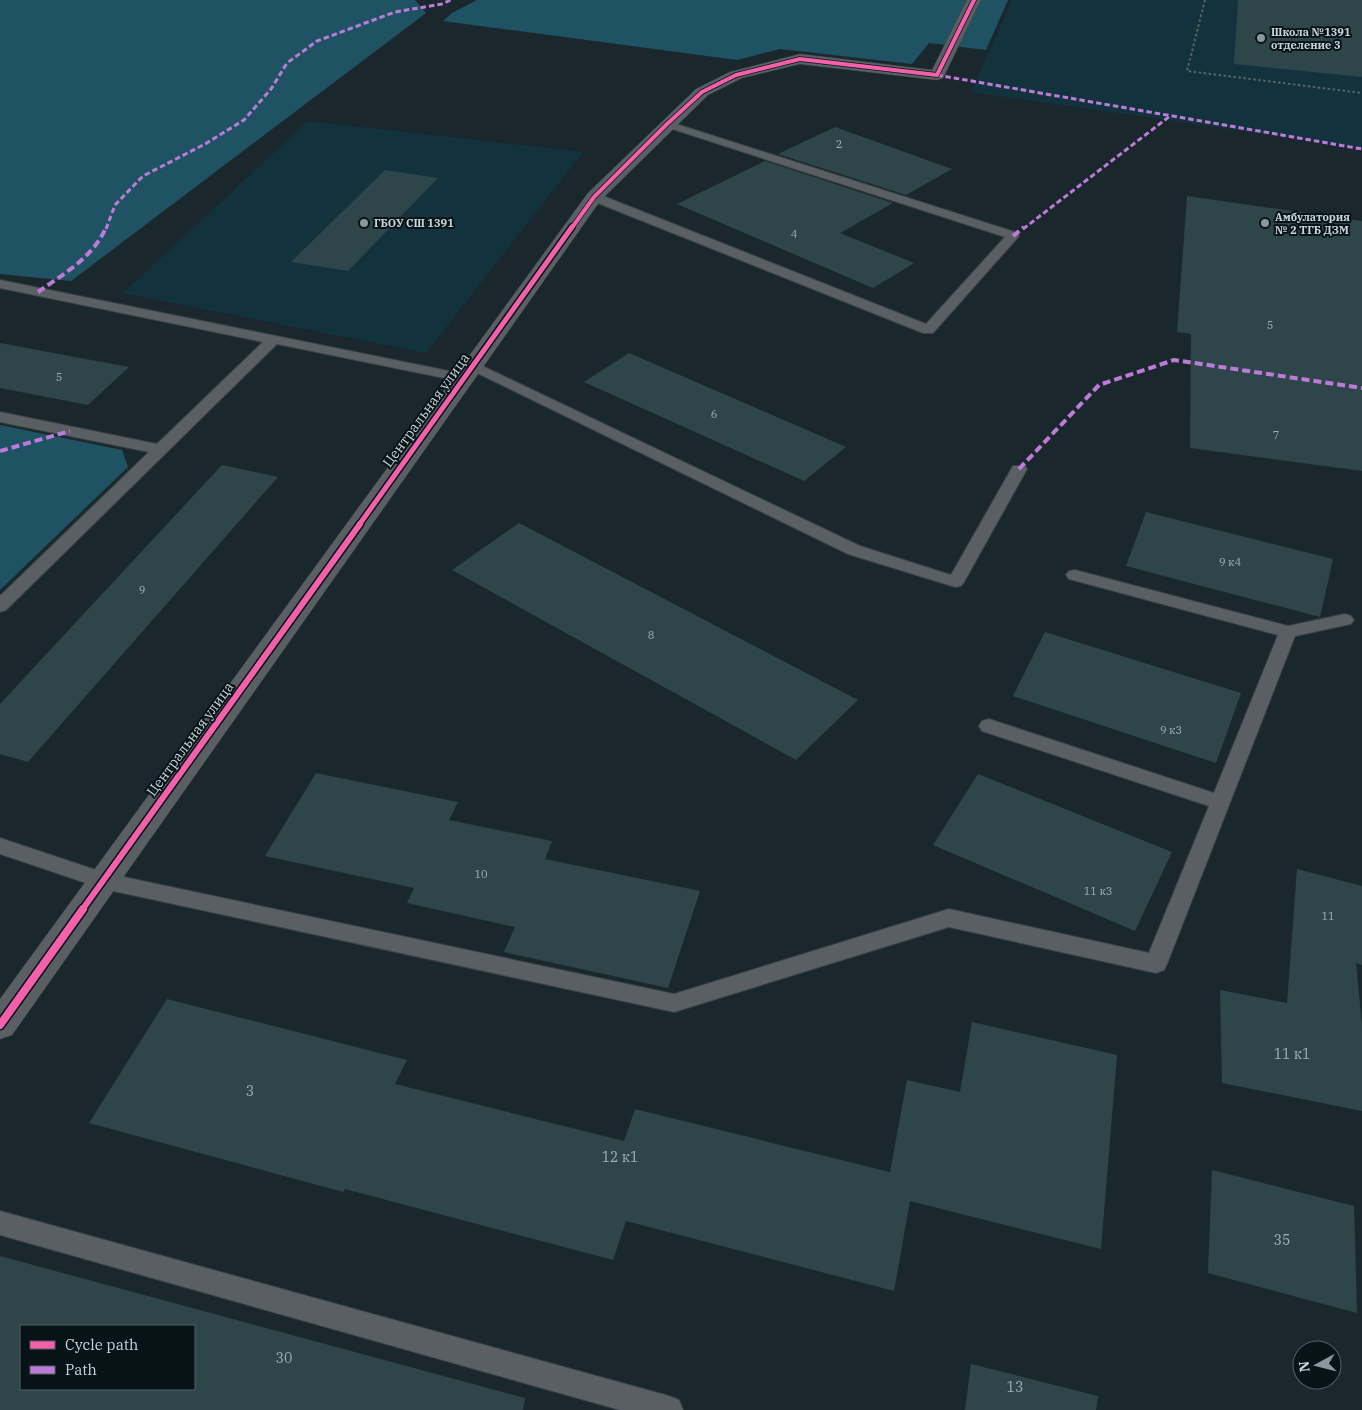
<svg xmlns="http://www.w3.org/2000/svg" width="1362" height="1410" viewBox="0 0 1362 1410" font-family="'IBM Plex Serif',serif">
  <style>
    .built { fill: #12333d }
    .green { fill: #1f5363 }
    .building { fill: #2e4649; fill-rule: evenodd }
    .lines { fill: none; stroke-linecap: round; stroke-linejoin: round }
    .lane-casing { stroke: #374347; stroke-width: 2 }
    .street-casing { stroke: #374347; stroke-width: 1 }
    .path { stroke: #5c6365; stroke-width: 2; stroke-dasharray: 2.5 2.5; stroke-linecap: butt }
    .lane { fill: #595f62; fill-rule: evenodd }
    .street { fill: #595f62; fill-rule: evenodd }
    .quiet-far1 { stroke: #bd7bd9; stroke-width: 3; stroke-dasharray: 5.5 3; stroke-linecap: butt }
    .quiet { stroke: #bd7bd9; stroke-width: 4; stroke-dasharray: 8 4; stroke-linecap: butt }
    .cycleway-far3-casing { stroke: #081317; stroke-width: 5.5 }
    .cycleway-far2-casing { stroke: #081317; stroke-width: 8 }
    .cycleway-far1-casing { stroke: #081317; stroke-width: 9 }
    .cycleway-casing { stroke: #081317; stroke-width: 11 }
    .cycleway-far3 { stroke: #f560ab; stroke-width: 4 }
    .cycleway-far2 { stroke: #f560ab; stroke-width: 5 }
    .cycleway-far1 { stroke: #f560ab; stroke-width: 6 }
    .cycleway { stroke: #f560ab; stroke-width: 8 }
    .poi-dot { fill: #8a989d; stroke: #081317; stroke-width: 2 }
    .labels { text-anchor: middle; stroke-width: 4; stroke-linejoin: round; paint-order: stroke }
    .far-poi-label { font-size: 11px; font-weight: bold; fill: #c6d5da; stroke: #081317; text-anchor: start }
    .number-label { font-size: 11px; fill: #a0b1b6 }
    .street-label { font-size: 14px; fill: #c6d5da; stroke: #081317 }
    .near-number-label { font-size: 14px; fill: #a0b1b6 }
  </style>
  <rect width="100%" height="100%" fill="#1a282d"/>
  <g class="built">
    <polygon points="1012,0 1362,0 1362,148 971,92"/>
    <polygon points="308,121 583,152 426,353 123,293"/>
  </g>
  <g class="green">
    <polygon points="0,0 415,0 426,13 71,281 0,274"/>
    <polygon points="477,0 1008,0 986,50 929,43 912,64 780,49 737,60 443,21 452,13"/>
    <polygon points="0,425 122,450 128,467 0,590"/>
  </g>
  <g class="building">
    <polygon points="1238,0 1362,0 1362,77 1234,64"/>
    <polygon points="835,127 952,169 906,195 778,154"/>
    <polygon points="765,161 893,203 840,233 914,263 873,288 677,204"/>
    <polygon points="385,170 438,178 348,271 291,262"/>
    <polygon points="1187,196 1362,221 1362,471 1190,448 1191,334 1177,332"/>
    <polygon points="0,343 129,367 88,405 0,388"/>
    <polygon points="629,353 846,447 804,481 584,382"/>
    <polygon points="222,465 278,477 28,762 0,754 0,704"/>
    <polygon points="1146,512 1333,559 1320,617 1126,566"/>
    <polygon points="519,523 858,700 796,760 452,570"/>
    <polygon points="1045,632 1241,693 1216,763 1013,696"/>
    <polygon points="316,773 458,802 449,820 552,841 545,859 700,891 668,988 504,952 515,927 407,903 414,888 265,856"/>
    <polygon points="978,774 1172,852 1135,931 933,845"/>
    <polygon points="1297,869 1362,886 1362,965 1356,963 1362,1025 1362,1111 1222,1083 1220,990 1287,1003"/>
    <polygon points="167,999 407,1060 395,1084 624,1141 635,1109 890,1172 907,1080 960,1092 972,1022 1117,1055 1101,1249 910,1201 894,1291 626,1221 613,1260 345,1189 343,1192 89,1123"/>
    <polygon points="1212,1170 1354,1206 1357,1313 1208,1273"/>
    <path d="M0,1256L525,1398L523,1410H0ZM21,1326H194V1389H21Z"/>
    <polygon points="971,1364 1098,1396 1096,1410 965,1410"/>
  </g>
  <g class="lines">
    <g class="lane-casing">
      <g id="lane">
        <polygon points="667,121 1018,233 1019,236 933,333 923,333 590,200 588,197 594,193 598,194 926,324 1005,237 663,126 661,124 663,122"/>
        <polygon points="0,280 444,370 449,371 451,374 449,377 444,378 277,344 6,610 0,612 0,596 149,452 0,422 0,412 157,444 263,342 0,288"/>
        <polygon points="474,362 860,546 951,575 1013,466 1025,466 1027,469 964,582 961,586 955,587 848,554 469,369 467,366 469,363"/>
        <polygon points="1075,570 1288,626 1345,614 1351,616 1354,620 1351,624 1295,636 1167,964 1164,970 1156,973 949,927 674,1012 104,889 0,854 0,838 105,873 674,994 949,909 1149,953 1209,806 982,731 979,726 982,721 989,719 1214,793 1278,635 1069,579 1066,575 1069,571"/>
        <polygon points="0,1211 669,1396 679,1400 683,1410 620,1410 0,1235"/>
      </g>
    </g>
    <g class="street-casing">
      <polygon id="street" points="967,0 981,0 943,78 937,80 800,64 742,78 708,95 600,201 12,1035 0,1039 0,999 588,193 696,89 730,72 800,54 932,70"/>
    </g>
    <polyline class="path" points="1205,0 1187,71 1362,93"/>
    <use href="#lane" class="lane"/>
    <use href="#street" class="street"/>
    <g class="quiet-far1">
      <polyline points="937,75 1362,149"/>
      <polyline points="106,229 115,205 143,176 205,144 244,120 271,89 287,63 317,41 395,12 442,4 451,0"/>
      <polyline points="1023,229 1170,116"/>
    </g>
    <g class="quiet">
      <polyline points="1013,236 1024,227"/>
      <path d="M38,292C62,275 95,256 106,227"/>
      <polyline points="0,451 70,431"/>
      <polyline points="1019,469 1099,385 1174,360 1362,388"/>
    </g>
    <g class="cycleway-far3-casing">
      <polyline id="cycleway-far3" points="571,229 594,197 667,124 702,92 736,75 800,59 937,75 974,0"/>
    </g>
    <g class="cycleway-far2-casing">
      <polyline id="cycleway-far2" points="359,525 572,227"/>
    </g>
    <g class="cycleway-far1-casing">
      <polyline id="cycleway-far1" points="82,910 360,524"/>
    </g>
    <g class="cycleway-casing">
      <polyline id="cycleway" points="0,1025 83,909"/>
    </g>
    <use href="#cycleway-far3" class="cycleway-far3"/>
    <use href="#cycleway-far2" class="cycleway-far2"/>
    <use href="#cycleway-far1" class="cycleway-far1"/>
    <use href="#cycleway" class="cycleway"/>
  </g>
  <g class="poi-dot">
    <circle cx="1261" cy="38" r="5"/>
    <circle cx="364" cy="223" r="5"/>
    <circle cx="1265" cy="223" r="5"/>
  </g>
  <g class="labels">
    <g class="far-poi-label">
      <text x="1271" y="36">Школа №1391<tspan x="1271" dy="13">отделение 3</tspan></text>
      <text x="1275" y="221">Амбулатория<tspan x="1275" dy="13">№ 2 ТГБ ДЗМ</tspan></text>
      <text x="374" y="227">ГБОУ СШ 1391</text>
    </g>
    <g class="number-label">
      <text x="839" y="148">2</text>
      <text x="794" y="238">4</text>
      <text x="1270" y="329">5</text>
      <text x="59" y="381">5</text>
      <text x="714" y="418">6</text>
      <text x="1276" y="439">7</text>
      <text x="1230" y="566">9 к4</text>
      <text x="142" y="594">9</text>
      <text x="651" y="639">8</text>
      <text x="1171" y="734">9 к3</text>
      <text x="481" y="878">10</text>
      <text x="1098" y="895">11 к3</text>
      <text x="1328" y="920">11</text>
    </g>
    <g class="street-label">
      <text transform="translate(426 410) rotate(-54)" y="5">Центральная улица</text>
      <text transform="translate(190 739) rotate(-54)" y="5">Центральная улица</text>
    </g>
    <g class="near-number-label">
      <text x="1292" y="1059">11 к1</text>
      <text x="250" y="1096">3</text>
      <text x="620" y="1162">12 к1</text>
      <text x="1282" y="1245">35</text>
      <text x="284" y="1363">30</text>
      <text x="1015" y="1392">13</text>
    </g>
  </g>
  <rect x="20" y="1325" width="175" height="65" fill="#081317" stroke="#546165"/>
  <rect x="30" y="1341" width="25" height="8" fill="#f560ab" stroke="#546165"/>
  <text x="65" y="1350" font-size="15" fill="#c6d5da">Cycle path</text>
  <rect x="30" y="1366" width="25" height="8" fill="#bd7bd9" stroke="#546165"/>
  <text x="65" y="1375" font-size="15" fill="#c6d5da">Path</text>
  <g transform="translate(1317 1365) rotate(263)"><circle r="24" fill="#081317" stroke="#546165"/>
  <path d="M0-4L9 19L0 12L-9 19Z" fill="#8a989d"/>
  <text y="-8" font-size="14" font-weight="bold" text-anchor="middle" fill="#c6d5da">N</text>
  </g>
</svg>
